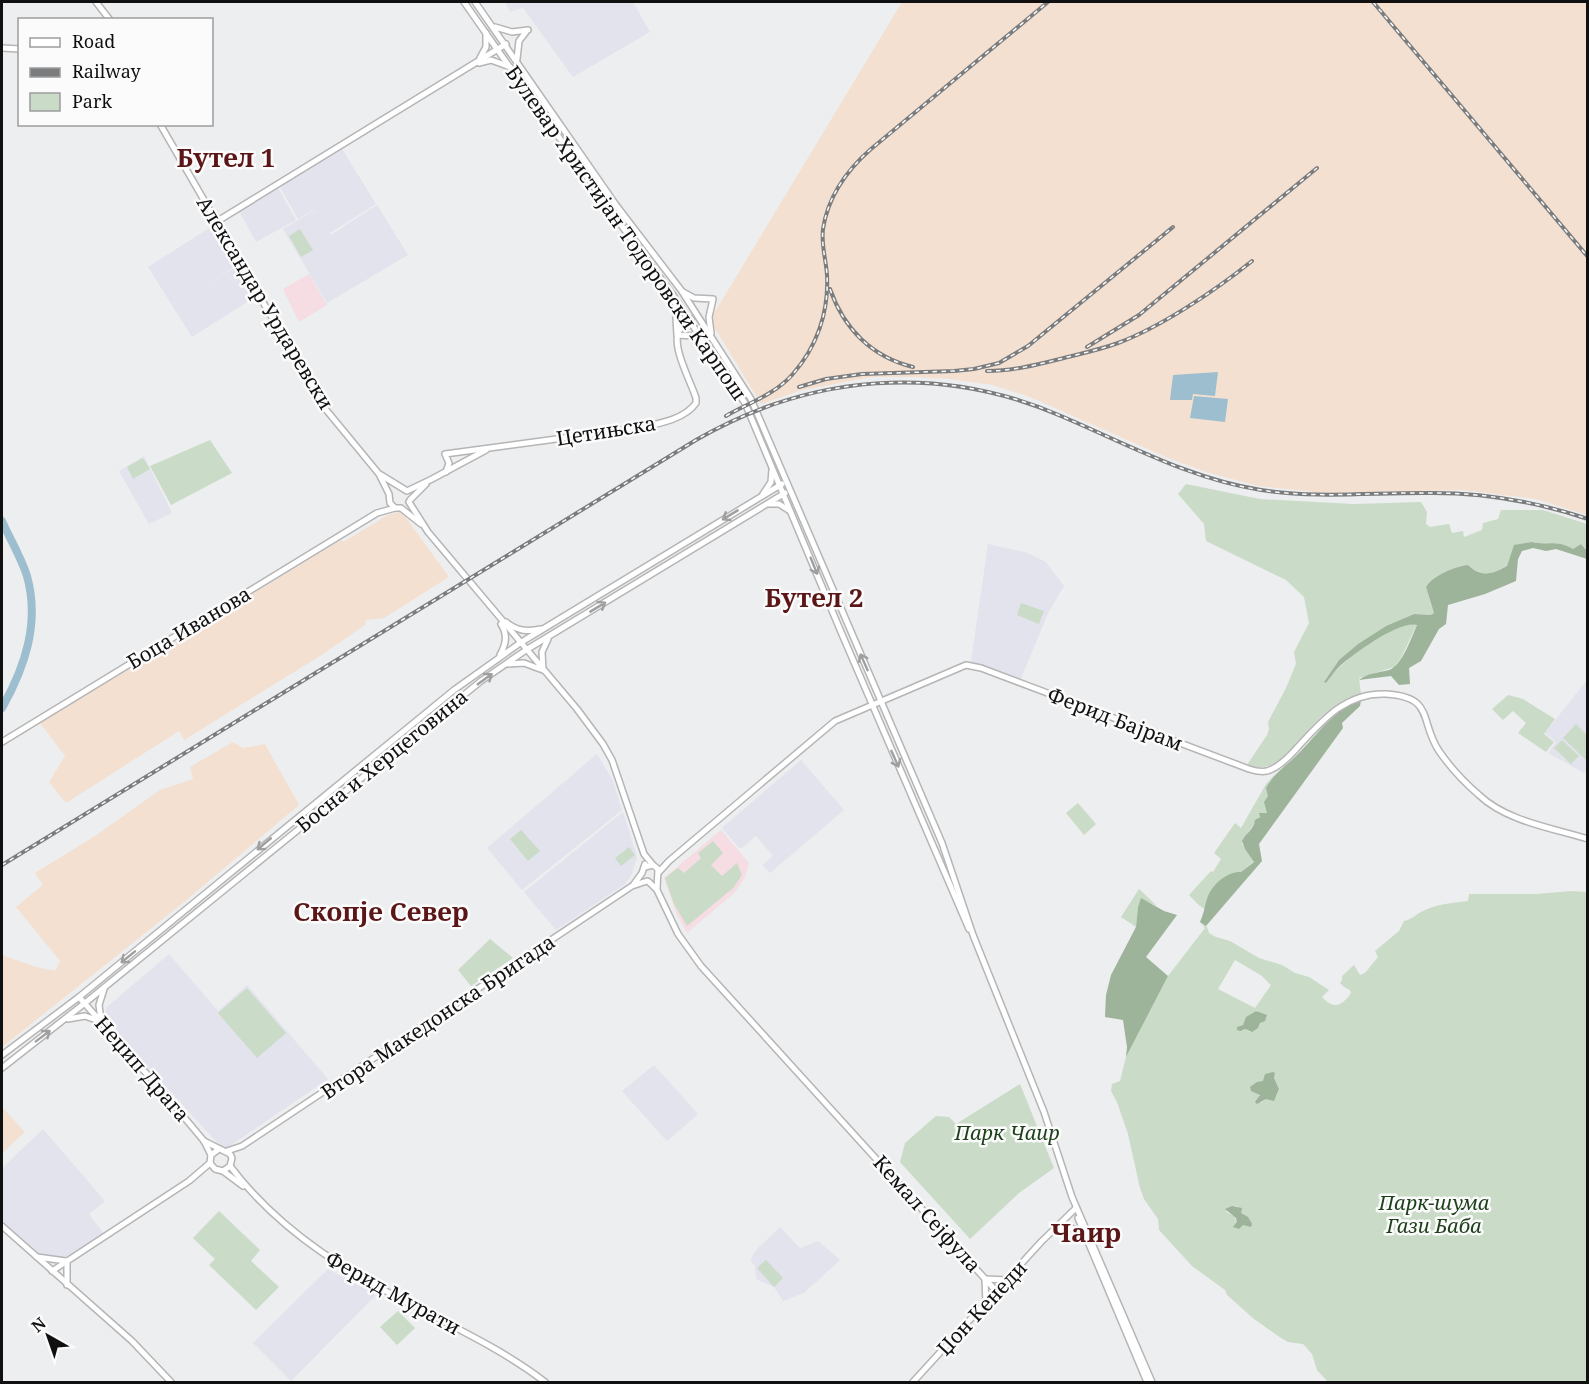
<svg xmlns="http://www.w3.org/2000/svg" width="1589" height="1384" viewBox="0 0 1589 1384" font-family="'Noto Serif',serif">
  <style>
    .built { fill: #e2e3ec }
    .industrial { fill: #f4e0d1 }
    .medical { fill: #f6dce3 }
    .green { fill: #cadbc8; fill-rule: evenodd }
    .forest { fill: #9db39a }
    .water { fill: #9cbece }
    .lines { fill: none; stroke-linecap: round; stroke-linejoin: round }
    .river { stroke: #9cbece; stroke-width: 8 }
    .minor-casing { stroke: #b5b5b6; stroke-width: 8 }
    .minor { stroke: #fff; stroke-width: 5 }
    .rail-casing { stroke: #7b7c7d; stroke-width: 4 }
    .rail { stroke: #fbfbfc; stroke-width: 1.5; stroke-dasharray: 4.5; stroke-linecap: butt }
    .oneway { stroke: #9f9fa0 }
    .labels { text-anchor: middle; stroke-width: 5; stroke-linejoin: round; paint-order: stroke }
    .street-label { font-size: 20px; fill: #101011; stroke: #fbfbfc }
    .park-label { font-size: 20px; font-style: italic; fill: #1d3f1a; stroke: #fbfbfc }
    .district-label { font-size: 26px; font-weight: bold; fill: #5b1717; stroke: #fbfbfc }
  </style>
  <rect width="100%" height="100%" fill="#edeeef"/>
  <g class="built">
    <polygon points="505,2 633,2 650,32 573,77 523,8 510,12"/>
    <polygon points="342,149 376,204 330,233 331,235 377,205 408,255 327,303 283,229 313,211 317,214 313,210 298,219 280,187"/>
    <polygon points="277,186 296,220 256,242 239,211"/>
    <polygon points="211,227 236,266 203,287 236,267 255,297 192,337 148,267"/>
    <polygon points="144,456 172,513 149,524 119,471"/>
    <polygon points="988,544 1028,553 1046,562 1064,586 1048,613 1020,681 971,662"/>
    <polygon points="1587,680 1588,769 1584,773 1548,753 1556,742 1545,733"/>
    <polygon points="597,754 613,781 622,810 522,890 487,848"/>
    <polygon points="801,760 844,810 770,873 762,865 773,856 756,836 742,848 739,848 722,828"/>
    <polygon points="623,812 637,857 632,874 625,884 556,930 524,892"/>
    <polygon points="169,954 218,1011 247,985 328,1079 227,1148 221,1147 108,1023 105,1017 107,1007"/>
    <polygon points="654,1065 698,1114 667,1141 622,1091"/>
    <polygon points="43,1129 105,1201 89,1214 104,1234 62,1259 44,1257 2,1220 2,1168"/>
    <polygon points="780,1227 800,1248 818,1241 840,1260 804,1293 783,1301 774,1287 756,1279 755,1266 751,1261 753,1254 759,1247"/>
    <polygon points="328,1269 376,1295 291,1381 253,1343"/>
  </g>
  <g class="industrial">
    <polygon points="902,2 1587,2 1587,515 1536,499 1462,490 1325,493 1258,486 1206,472 1168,458 1030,397 992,385 949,379 911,377 871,377 799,391 761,404 710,320"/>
    <polygon points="401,511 449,577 384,618 366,620 365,625 320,656 184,740 179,731 66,803 49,782 65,756 40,723 341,540 343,542 388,515"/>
    <polygon points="233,742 243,748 265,744 299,805 183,903 2,1047 2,955 36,967 55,971 60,961 16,907 43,885 35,873 95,836 160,790 193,779 190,767"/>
    <polygon points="2,1107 25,1132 2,1153"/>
  </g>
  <g class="medical">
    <polygon points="309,274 327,305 299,322 283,289"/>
    <polygon points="721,830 749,863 745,878 734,893 687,933 677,915 664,878"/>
  </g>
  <g class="green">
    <polygon points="300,229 313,250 301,257 289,236"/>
    <polygon points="210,440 232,473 171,505 150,466"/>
    <polygon points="143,458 150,469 133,479 127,467"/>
    <path d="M1186,484L1260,499L1354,504L1421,502L1427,512L1426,524L1430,527L1449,524L1452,533L1463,531L1464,537L1482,530L1483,523L1498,519L1501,510H1543L1587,524V551L1581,544L1573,549C1556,539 1548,546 1532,542L1510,557L1507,566C1492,574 1482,578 1468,565C1456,566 1432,576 1426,587L1434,613L1432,615L1414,614L1386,626L1358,644L1339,660L1324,682L1326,683C1331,677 1335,670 1342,665C1356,652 1399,621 1417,624L1401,658L1394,667L1359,678L1361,694C1324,702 1304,740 1277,762C1267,768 1258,769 1247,765L1267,735L1269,729L1268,722L1286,688L1296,664L1294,652L1309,623L1304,597L1286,580L1206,541L1204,524L1178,494Z"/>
    <polygon points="1021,603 1044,611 1039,624 1017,615"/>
    <polygon points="1508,695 1523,699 1555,719 1544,734 1554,742 1546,752 1518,733 1526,723 1513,711 1503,720 1492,709"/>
    <polygon points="1576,724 1587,735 1587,761 1563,738"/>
    <polygon points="1562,740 1579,756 1571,764 1554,748"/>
    <path d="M1277,772L1269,783L1267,813H1262C1255,823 1246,833 1242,844L1254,861L1241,872C1222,871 1207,893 1206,910L1200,906L1189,895L1211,871L1213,872L1221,859L1214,853L1235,823L1241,828L1266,784Z"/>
    <polygon points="1078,803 1096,824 1084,835 1066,813"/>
    <polygon points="521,830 540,851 528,861 510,839"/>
    <polygon points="713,841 723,853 711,865 722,876 737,863 742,875 733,888 687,926 674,904 665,878 678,868 684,873 701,858 698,853"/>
    <polygon points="629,847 635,855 621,866 615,858"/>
    <polygon points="1139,889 1157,906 1141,899 1138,907 1136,927 1121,917"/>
    <path d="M1571,891L1587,892V1382H1328L1317,1370L1312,1354L1303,1344L1288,1342L1281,1338L1254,1319L1227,1295L1225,1290L1192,1266L1159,1230L1158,1219L1144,1199L1140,1188L1128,1134L1117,1102L1111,1091L1112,1084L1120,1081L1126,1057L1168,976L1205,928L1200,922L1207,927L1209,933L1216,937L1230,941L1259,958L1282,965L1295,973L1309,977L1329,990L1322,997C1334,1010 1342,1006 1351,993L1350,990L1344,987L1340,983L1342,980V976L1354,965L1360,975L1365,973L1378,957L1375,951L1399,931L1404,921C1411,920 1415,915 1421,912C1436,904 1452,903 1468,901L1469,894H1536ZM1235,960L1262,976L1271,985L1255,1008L1218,989ZM1257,1010L1260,1023L1258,1028L1250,1032L1245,1029L1242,1031L1237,1027L1243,1025L1251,1014ZM1275,1073L1274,1078L1279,1089L1276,1097L1266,1099L1261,1103C1256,1089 1261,1080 1275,1073ZM1236,1206L1240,1208L1241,1213L1250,1222L1243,1225L1237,1222L1234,1216L1226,1212Z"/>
    <polygon points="490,939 513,958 471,986 458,970"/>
    <polygon points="247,988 286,1033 257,1058 218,1013"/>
    <polygon points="1020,1084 1054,1168 1019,1193 970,1239 900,1162 905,1143 936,1116 949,1117 956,1124"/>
    <polygon points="219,1211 260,1250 251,1261 279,1287 256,1310 209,1265 215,1259 193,1238"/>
    <polygon points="766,1260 783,1278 774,1287 757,1268"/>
    <polygon points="398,1311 415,1328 397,1345 380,1327"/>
  </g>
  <g class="forest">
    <path d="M1532,542C1548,546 1556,539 1573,549L1581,544L1587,551V559L1556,549L1546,551L1533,548L1522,551L1518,559L1516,581L1485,594L1448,605L1446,624L1439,629L1421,661L1409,668L1410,684L1399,685L1391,676L1359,680C1367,673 1378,673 1389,670C1402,666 1412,636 1417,625C1400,620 1355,653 1341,665C1335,670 1331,677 1326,683L1324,682L1339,660L1358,644L1386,626L1414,614L1431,615L1434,613L1426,587C1432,576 1456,566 1468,565C1481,578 1493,574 1507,566L1514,545Z"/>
    <path d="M1361,700L1360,706L1342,723L1343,728L1259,844L1262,861L1206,926L1200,922C1205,911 1205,902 1209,894C1215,882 1229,871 1241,872L1254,862L1245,849L1242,841C1246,833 1254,829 1255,820L1260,817L1259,813H1267L1264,802L1268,796L1266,788C1274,773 1286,766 1298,754C1318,734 1333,710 1361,700Z"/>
    <polygon points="1141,898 1164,911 1177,915 1146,957 1168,976 1126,1057 1127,1047 1123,1020 1105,1017 1106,995 1111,975 1136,927 1138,907"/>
    <polygon points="1256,1011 1267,1015 1265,1021 1260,1023 1258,1028 1252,1032 1245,1029 1241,1031 1237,1030 1237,1027 1243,1025 1246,1017"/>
    <polygon points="1273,1072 1275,1073 1274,1078 1279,1089 1274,1101 1266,1099 1257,1104 1255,1102 1260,1095 1251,1091 1250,1087 1257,1082 1263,1081 1265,1074"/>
    <polygon points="1232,1206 1242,1208 1241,1213 1248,1217 1252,1224 1251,1227 1243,1225 1239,1229 1233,1227 1237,1222 1236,1218 1225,1209"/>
  </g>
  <g class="water">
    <polygon points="1218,372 1215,396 1193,394 1192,400 1170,400 1173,375"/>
    <polygon points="1194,396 1228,399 1225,422 1190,418"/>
  </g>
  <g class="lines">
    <path class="river" d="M2,521C10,539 21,557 27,576C40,623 25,667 2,708"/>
    <g class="minor-casing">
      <g id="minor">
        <polyline points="96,2 110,20"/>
        <polyline points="464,2 610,210 673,295 717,363 745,403 841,632 969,929"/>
        <polyline points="475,2 616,205 681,290 751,399 942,843 973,935 1044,1112 1072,1197 1152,1382"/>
        <polyline points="495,27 512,32 528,30"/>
        <polyline points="2,48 20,49"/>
        <polyline points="480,58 486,47 486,33"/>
        <polyline points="517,59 519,41 526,32"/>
        <polyline points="479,63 491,60 510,67"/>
        <polyline points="160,124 323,406 379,474 389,494 390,503 395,508 401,508 421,524"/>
        <polyline points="216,222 506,44"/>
        <polyline points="683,292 694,298 713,299 709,317 711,333"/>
        <polyline points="675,300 677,335 694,336 703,344"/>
        <path d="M446,472L449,463L445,454L638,428C657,424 684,420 696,403V398C691,382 673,350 678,333C680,327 687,322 691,319"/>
        <polyline points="381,475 407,491 432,479 486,450"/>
        <polyline points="763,494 771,482 772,470"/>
        <polyline points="410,500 426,484"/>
        <polyline points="409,502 428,532 577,709 603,744 612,760 644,854 653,865"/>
        <polyline points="769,504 779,504 790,511"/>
        <path d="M506,622C517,631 527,632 541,629"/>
        <path d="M500,655C506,644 508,635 501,624"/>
        <polyline points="508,664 524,663 540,669"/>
        <polyline points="543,670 542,652 548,639"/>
        <polyline points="2,742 377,513 395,508"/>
        <polyline points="645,867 653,865 658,869 657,889"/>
        <path d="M659,872L669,861L835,721L966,665L981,668L1249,769C1255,771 1261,772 1267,771C1278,768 1288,758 1296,749C1321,722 1345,692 1386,694C1435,697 1419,721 1439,751C1450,767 1465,783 1479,795C1506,821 1552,828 1588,839"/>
        <polyline points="649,882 657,890 678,934 701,966 997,1292"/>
        <polyline points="634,884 642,873 645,864"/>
        <polyline points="79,997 168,1098 204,1141 211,1155"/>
        <polyline points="68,1019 85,1016 99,1021"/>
        <polyline points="101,1020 99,1005 104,989"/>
        <polyline points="2,1055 79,997 454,690 520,643 782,484"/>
        <polyline points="2,1068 85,1003 481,681 526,650 785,493"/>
        <polyline points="204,1141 230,1154 232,1158 230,1166 223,1171 215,1169 210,1163 211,1155 219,1149"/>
        <polyline points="227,1151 242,1146 632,886 647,881"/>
        <path d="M230,1166C283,1236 353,1275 431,1315C470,1335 510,1355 545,1382"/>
        <polyline points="223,1171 243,1186"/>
        <polyline points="1078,1218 1147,1382"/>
        <polyline points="2,1226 132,1341 171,1382"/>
        <polyline points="1053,1231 1071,1228 1084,1234"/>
        <polyline points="37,1257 66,1261"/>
        <polyline points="67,1261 67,1285"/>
        <polyline points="52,1271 189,1181 210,1163"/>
        <polyline points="985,1279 986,1304"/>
        <polyline points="985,1279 1008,1280"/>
        <polyline points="913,1382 1041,1242 1076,1208"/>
      </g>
    </g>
    <use href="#minor" class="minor"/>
    <g class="rail-casing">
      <g id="rail">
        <polyline points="1373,2 1588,257"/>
        <path d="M830,289C844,329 872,357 913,367"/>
        <polyline points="1087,347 1139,315 1317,168"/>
        <path d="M987,371C1012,371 1036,365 1060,359C1079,354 1099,350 1118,343C1161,327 1216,290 1252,261"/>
        <polyline points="799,387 826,379 862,374 954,371 974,369 999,363 1028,346 1173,227"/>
        <path d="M726,416C748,403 774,395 792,375C817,347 829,312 827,275C826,260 821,244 823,229C828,196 847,170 871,149L1048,2"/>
        <path d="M2,865L696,440C810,374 940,363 1061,416C1127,444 1190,479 1261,490C1318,499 1376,492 1433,493C1486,493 1537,502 1588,519"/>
      </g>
    </g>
    <use href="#rail" class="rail"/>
  </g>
  <defs><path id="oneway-shaft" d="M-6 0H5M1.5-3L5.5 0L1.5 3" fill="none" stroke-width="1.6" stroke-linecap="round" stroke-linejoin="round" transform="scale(1.5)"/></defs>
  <g class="oneway">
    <use href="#oneway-shaft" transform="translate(730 515) rotate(149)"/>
    <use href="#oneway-shaft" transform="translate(814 566) rotate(68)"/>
    <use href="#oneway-shaft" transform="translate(598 607) rotate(-31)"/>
    <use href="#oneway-shaft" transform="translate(864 662) rotate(-114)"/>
    <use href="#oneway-shaft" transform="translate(485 679) rotate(-36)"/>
    <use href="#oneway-shaft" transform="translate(895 759) rotate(66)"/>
    <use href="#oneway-shaft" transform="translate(264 844) rotate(140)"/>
    <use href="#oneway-shaft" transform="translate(128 957) rotate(141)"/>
    <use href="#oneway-shaft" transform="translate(43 1036) rotate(-37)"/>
  </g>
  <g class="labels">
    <g class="street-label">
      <text transform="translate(626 233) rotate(55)" y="7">Булевар Христијан Тодоровски Карпош</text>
      <text transform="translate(265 303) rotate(59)" y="7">Александар Урдаревски</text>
      <text transform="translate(606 431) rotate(-9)" y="7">Цетињска</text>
      <text transform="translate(189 628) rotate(-31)" y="7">Боца Иванова</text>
      <text transform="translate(1115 719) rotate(21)" y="7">Ферид Бајрам</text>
      <text transform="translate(382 761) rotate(-39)" y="7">Босна и Херцеговина</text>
      <text transform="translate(438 1017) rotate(-34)" y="7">Втора Македонска Бригада</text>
      <text transform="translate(142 1069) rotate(49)" y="7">Неџип Драга</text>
      <text transform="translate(927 1214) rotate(48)" y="7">Кемал Сејфула</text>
      <text transform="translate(393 1293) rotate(29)" y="7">Ферид Мурати</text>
      <text transform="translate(982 1308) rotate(-47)" y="7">Џон Кенеди</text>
    </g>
    <g class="park-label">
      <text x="1007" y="1140">Парк Чаир</text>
      <text x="1434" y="1210">Парк-шума<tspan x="1434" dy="23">Гази Баба</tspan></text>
    </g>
    <g class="district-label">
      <text x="226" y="167">Бутел 1</text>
      <text x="814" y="607">Бутел 2</text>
      <text x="381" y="921">Скопје Север</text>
      <text x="1086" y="1242">Чаир</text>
    </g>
  </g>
  <rect width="1589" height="1384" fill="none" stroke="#101011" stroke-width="6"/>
  <rect x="18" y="18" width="195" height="108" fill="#fbfbfc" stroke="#9d9d9e" stroke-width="1.5"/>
  <rect x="30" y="38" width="30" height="9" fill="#ffffff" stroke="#9d9d9e" stroke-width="1.5"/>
  <text x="72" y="48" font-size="18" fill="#101011">Road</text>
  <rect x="30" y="68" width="30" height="9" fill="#7b7c7d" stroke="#9d9d9e" stroke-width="1.5"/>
  <text x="72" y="78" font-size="18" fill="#101011">Railway</text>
  <rect x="30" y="93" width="30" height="18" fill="#cadbc8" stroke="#9d9d9e" stroke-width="1.5"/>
  <text x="72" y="108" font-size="18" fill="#101011">Park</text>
  <g transform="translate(48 1336) rotate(320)" stroke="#fbfbfc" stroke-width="4.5" paint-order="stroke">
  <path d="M0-4.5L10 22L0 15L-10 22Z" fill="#101011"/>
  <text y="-9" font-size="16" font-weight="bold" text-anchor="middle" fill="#101011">N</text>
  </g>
</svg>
